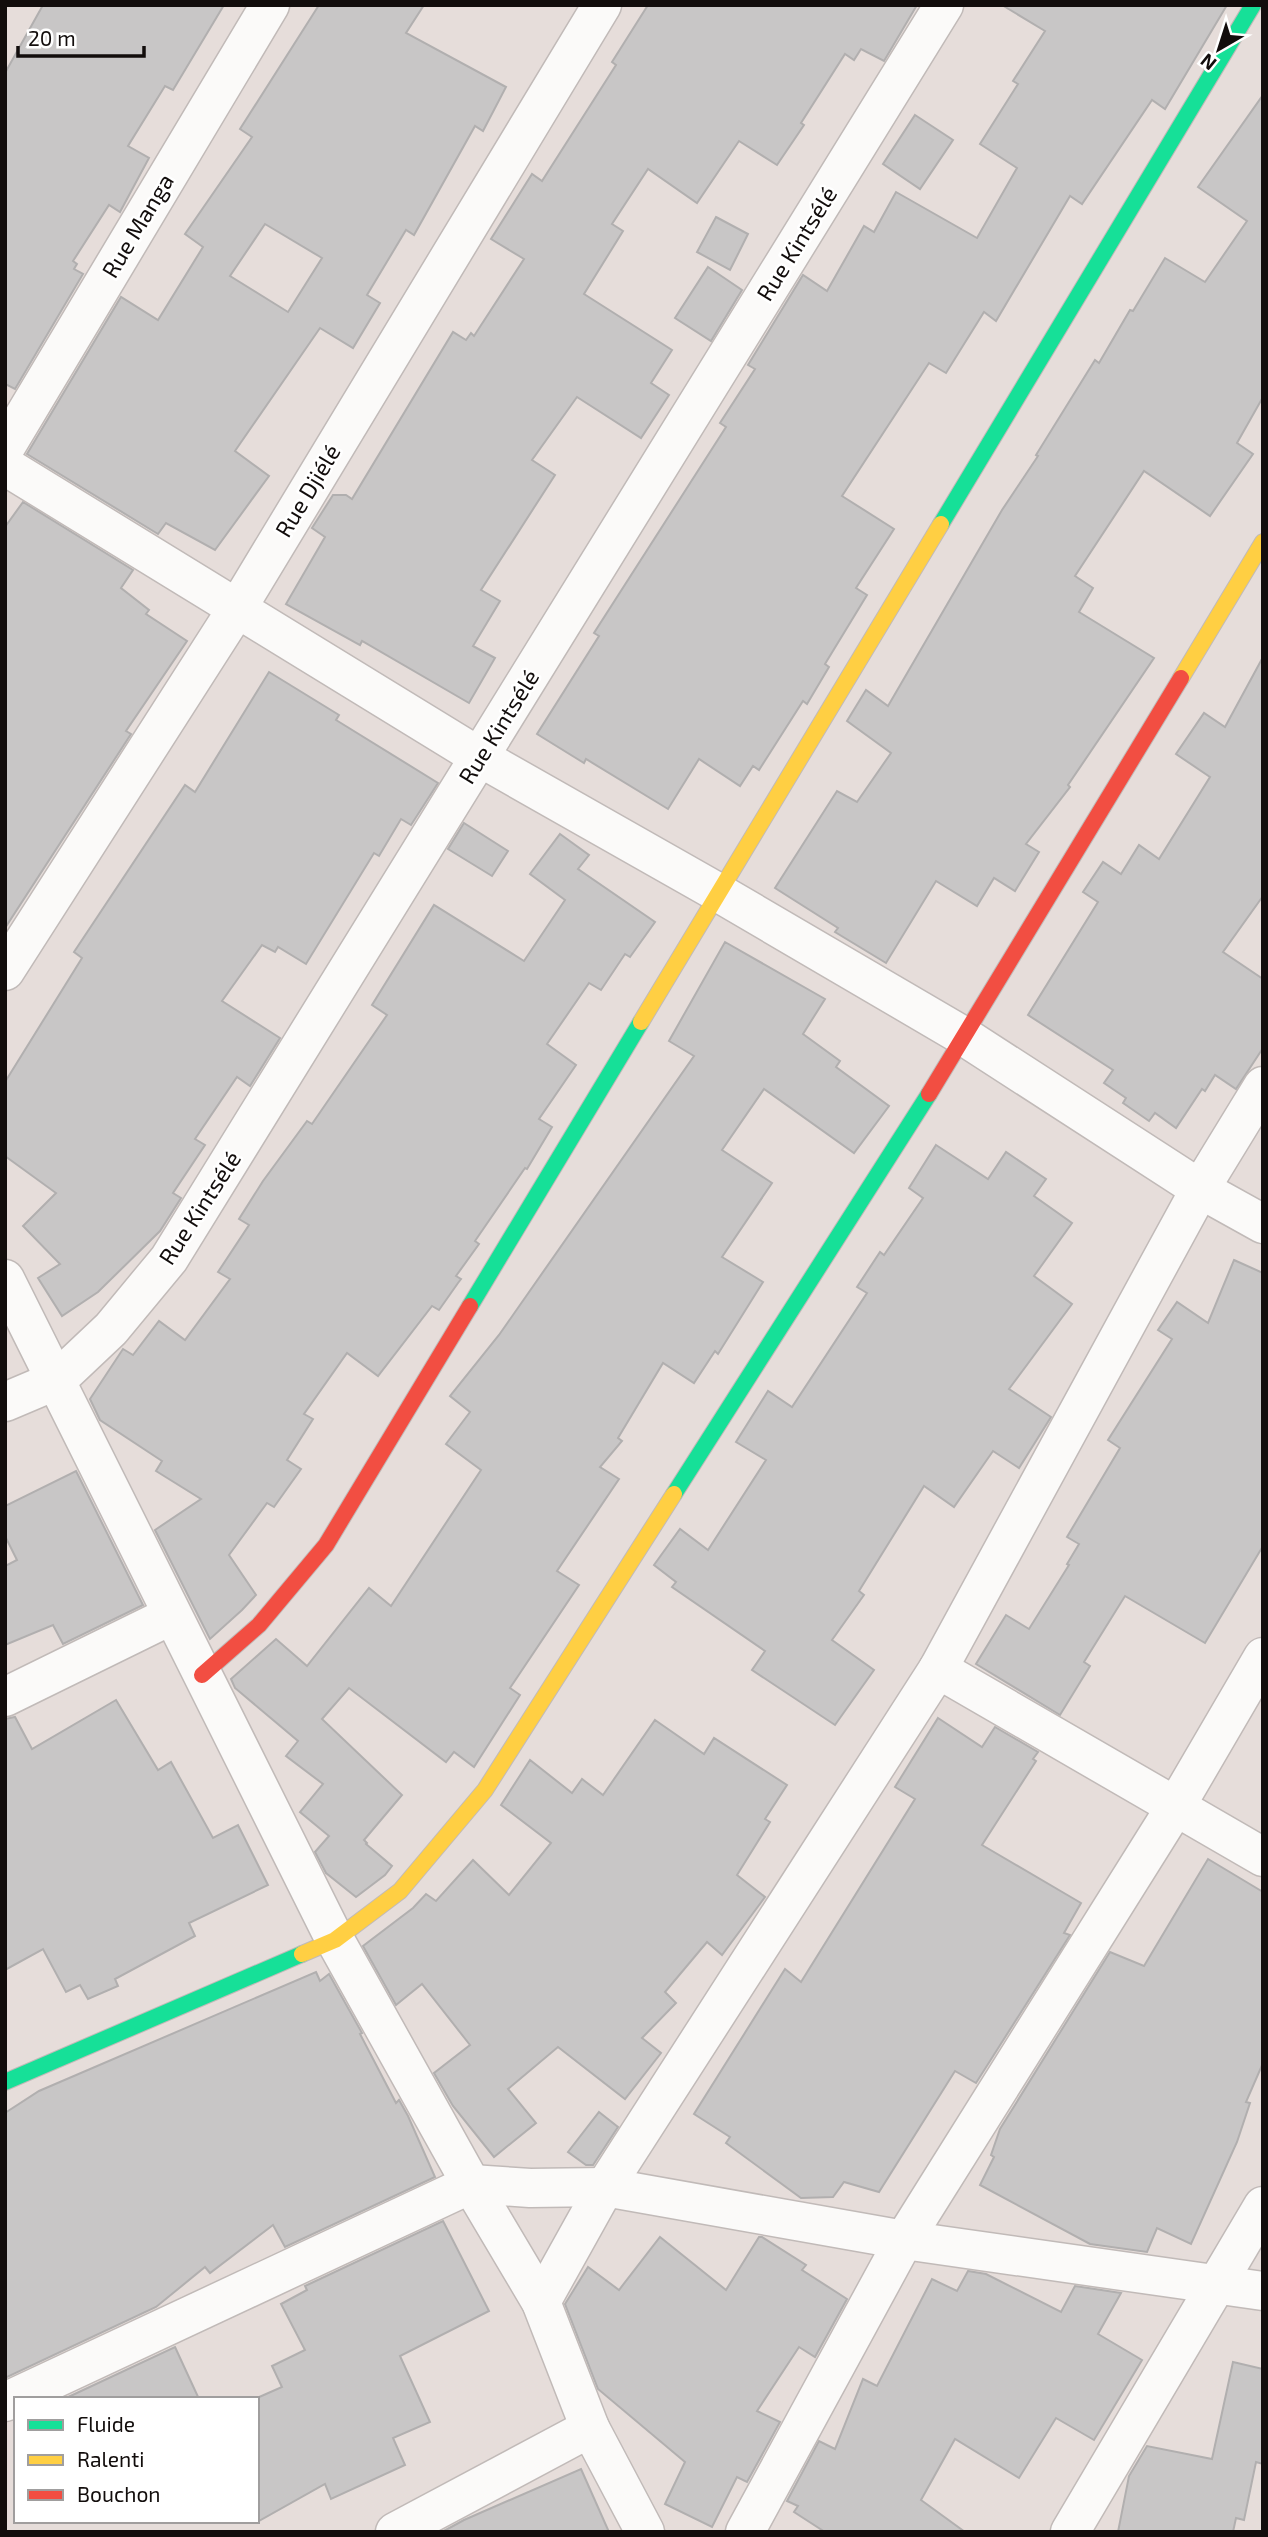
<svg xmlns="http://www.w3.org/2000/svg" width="1268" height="2537" viewBox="0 0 1268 2537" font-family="'Exo 2',sans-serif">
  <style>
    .building { fill: #c8c6c6; stroke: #b1afaf; stroke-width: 2; fill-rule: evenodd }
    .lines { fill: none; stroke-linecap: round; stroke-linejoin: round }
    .street-casing { stroke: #c1bab8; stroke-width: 41 }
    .fast-casing { stroke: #c1bab8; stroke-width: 18 }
    .slow-casing { stroke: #c1bab8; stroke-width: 18 }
    .jam-casing { stroke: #c1bab8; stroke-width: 18 }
    .street { stroke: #fbfaf9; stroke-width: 38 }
    .fast { stroke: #16e098; stroke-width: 16 }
    .slow { stroke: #ffcf43; stroke-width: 16 }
    .jam { stroke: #f24e42; stroke-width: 16 }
    .labels { text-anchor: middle; stroke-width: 5; stroke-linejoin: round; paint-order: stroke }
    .street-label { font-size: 23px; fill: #120d0c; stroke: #fff }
  </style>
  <rect width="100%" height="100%" fill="#e6ddda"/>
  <g class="building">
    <polygon points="43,5 224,5 173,90 165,86 128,146 149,158 120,212 109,205 73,261 77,264 74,269 83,274 15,389 5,384 5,73"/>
    <path d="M319,5H424L406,33L506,87L483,131L475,126L414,235L406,230L367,295L380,303L353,348L320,328L235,451L269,476L215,550L166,523L158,534L27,454L121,297L158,320L203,247L185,234L252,137L240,129ZM265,224L322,258L288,312L230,276Z"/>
    <polygon points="648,5 917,5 884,61 861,49 854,60 845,54 801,123 804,125 777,165 739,141 697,203 648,169 612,224 623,231 584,294 672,350 651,383 669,395 641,438 577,397 532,460 555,475 481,590 500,601 473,646 495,658 469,703 362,641 360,645 286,604 325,537 312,528 333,495 346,495 352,499 453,332 466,340 471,333 474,336 524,259 491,239 532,174 542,181 616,65 612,62"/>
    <polygon points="1002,5 1227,5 1165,109 1152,100 1082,204 1070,196 996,321 984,312 946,373 929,363 842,496 894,529 856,588 867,595 825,664 829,667 807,704 803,701 759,770 753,766 740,786 699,759 668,809 586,759 584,763 537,734 599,636 594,633 726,427 720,423 755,369 748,365 803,275 827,291 864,226 874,232 896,192 977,238 1017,168 980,144 1018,84 1013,81 1045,31"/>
    <polygon points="1263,95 1263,397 1237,443 1253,454 1210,516 1144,471 1075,576 1093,588 1079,612 1154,658 1068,785 1070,787 1026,844 1039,852 1015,891 994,878 977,906 936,881 886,963 835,932 838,928 775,888 837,791 857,802 891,753 847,721 866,690 888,706 1002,510 1038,456 1036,455 1095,360 1099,363 1130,310 1133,311 1165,258 1205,282 1247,221 1198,187"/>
    <polygon points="915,115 953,140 920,189 883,164"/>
    <polygon points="716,217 748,234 730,270 697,252"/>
    <polygon points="708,267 742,290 711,341 675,318"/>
    <polygon points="23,502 133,570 121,588 149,610 146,614 187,641 126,731 131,734 5,928 5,527"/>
    <polygon points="1263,657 1263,896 1223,952 1263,979 1263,1048 1236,1089 1215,1075 1205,1091 1202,1089 1176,1128 1155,1113 1149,1121 1123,1103 1126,1098 1104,1083 1113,1070 1028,1015 1098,902 1083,892 1103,862 1121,874 1139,845 1159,859 1210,777 1176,754 1204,713 1225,727"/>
    <polygon points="269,672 339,715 336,720 438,783 411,825 401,819 379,856 374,853 306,964 278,947 275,952 262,945 222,1001 280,1038 250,1086 237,1077 195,1139 205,1145 173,1193 181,1198 160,1231 98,1292 62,1316 38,1278 60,1264 23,1226 56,1193 5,1156 5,1082 82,958 74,952 185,785 195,792"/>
    <polygon points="464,823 508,851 492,876 448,849"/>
    <polygon points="560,834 589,855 578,869 655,922 630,957 625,954 601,990 589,983 547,1044 576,1065 539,1119 552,1127 527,1169 525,1168 475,1241 479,1244 456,1276 461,1279 458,1283 439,1310 432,1306 378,1376 347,1353 304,1414 313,1419 287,1460 301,1469 274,1507 267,1503 229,1555 256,1595 242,1610 210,1639 155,1530 201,1499 156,1471 162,1461 100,1420 90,1399 123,1349 133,1355 159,1321 185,1340 230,1279 218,1272 249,1225 239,1219 263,1181 307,1121 312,1124 387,1015 372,1005 434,905 524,961 565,900 530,874"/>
    <polygon points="725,942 825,999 803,1034 840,1061 836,1067 889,1106 854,1153 764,1089 722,1150 772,1183 722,1257 763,1282 718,1354 715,1351 694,1383 663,1363 618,1438 622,1441 600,1467 619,1479 557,1571 579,1585 510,1688 520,1695 474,1767 454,1752 446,1762 349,1688 322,1719 402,1795 364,1840 367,1843 366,1844 392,1866 385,1875 356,1897 326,1873 315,1852 329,1836 300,1812 323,1784 286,1756 298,1741 235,1688 231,1679 276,1639 307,1666 369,1588 391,1606 481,1470 446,1444 470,1412 450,1396 499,1335 694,1056 669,1041"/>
    <polygon points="936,1145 988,1179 1006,1152 1046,1179 1034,1196 1072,1223 1034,1276 1072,1304 1009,1389 1051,1417 1019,1468 993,1451 954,1507 924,1486 859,1591 864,1595 832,1640 874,1670 835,1725 752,1670 765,1651 672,1587 676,1582 654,1565 680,1529 708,1550 766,1460 736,1442 768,1391 792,1407 867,1293 857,1287 880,1252 884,1255 923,1198 909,1188"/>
    <polygon points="1234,1260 1263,1273 1263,1546 1205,1643 1125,1596 1084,1662 1090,1666 1060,1715 976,1664 1006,1615 1029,1629 1069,1565 1067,1564 1079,1544 1067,1537 1120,1448 1108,1440 1172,1339 1158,1330 1177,1302 1208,1323"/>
    <polygon points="76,1471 143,1605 63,1644 53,1625 5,1645 5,1566 17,1560 5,1536 5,1506"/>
    <polygon points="116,1700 158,1770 171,1762 213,1838 238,1825 268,1885 189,1923 195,1936 115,1979 118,1986 88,1999 80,1985 66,1992 43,1949 5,1970 5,1719 15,1717 32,1749"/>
    <polygon points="938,1718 982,1747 995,1727 1038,1752 1033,1759 1036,1761 982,1845 1081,1903 1064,1933 1070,1935 976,2083 955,2071 879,2192 844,2182 833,2197 801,2198 726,2143 730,2137 694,2114 785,1969 801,1982 915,1799 895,1787"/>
    <polygon points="655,1720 704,1754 714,1738 787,1785 765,1819 770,1822 737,1875 765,1897 722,1955 707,1942 665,1992 676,2003 642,2038 661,2053 625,2099 558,2047 508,2089 536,2123 494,2157 453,2106 434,2073 470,2045 422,1984 396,2005 363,1946 413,1908 426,1894 436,1901 473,1860 509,1895 551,1843 501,1805 530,1760 572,1793 582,1779 603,1795"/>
    <polygon points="1208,1859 1263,1892 1263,2063 1246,2102 1250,2103 1237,2142 1191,2244 1157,2228 1147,2252 1090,2244 980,2185 994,2157 991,2155 1000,2129 1110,1952 1144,1966"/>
    <polygon points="316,1972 320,1981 329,1974 362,2033 360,2034 396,2103 399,2100 408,2116 435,2177 285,2247 273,2225 210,2273 205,2267 156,2307 5,2378 5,2113 39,2091"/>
    <polygon points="599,2112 618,2127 593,2165 586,2165 568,2152"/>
    <polygon points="443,2221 489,2311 400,2356 430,2422 393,2438 405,2465 331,2499 325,2484 257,2522 257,2398 282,2387 272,2366 305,2350 281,2304 307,2290 305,2286"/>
    <polygon points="660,2237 726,2290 759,2237 762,2237 806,2265 802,2270 847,2299 815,2357 799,2347 757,2411 780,2422 747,2482 737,2477 712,2527 665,2504 685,2462 598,2389 565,2304 588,2267 619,2290"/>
    <polygon points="968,2271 986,2274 1061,2312 1075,2286 1121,2293 1098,2334 1142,2360 1094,2440 1056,2418 1019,2478 955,2439 921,2500 965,2532 825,2532 794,2512 798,2506 787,2501 819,2441 835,2449 863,2379 877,2386 932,2279 957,2291"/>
    <polygon points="175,2347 199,2399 64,2399"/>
    <polygon points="1233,2362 1263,2369 1263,2464 1256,2462 1244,2520 1236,2518 1233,2532 1118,2532 1129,2476 1147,2446 1212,2459"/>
    <polygon points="581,2469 609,2532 442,2532 464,2520"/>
  </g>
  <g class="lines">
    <g class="street-casing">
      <g id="street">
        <polyline points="5,448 270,5"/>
        <polyline points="5,466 481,758 719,893 965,1037 1200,1189 1263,1224"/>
        <polyline points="5,971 238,607 602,5"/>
        <polyline points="5,1279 335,1940 471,2184 541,2302 590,2428 645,2532"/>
        <polyline points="5,1402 57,1380 111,1329 169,1259 944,5"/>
        <polyline points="938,1669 1263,1857"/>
        <polyline points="5,1697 172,1615"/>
        <polyline points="541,2302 605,2187 938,1669 1200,1189 1263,1086"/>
        <polyline points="5,2402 471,2184 530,2188 605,2187 904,2240 1263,2291"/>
        <polyline points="395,2532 590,2428"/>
        <polyline points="745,2532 904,2240 1176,1806 1263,1657"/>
        <polyline points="1070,2532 1263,2206"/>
      </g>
    </g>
    <g class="fast-casing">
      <g id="fast">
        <polyline points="941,524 1253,5"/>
        <polyline points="470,1306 641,1022"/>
        <polyline points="674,1494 929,1094"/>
        <polyline points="5,2082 302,1954"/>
      </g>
    </g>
    <g class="slow-casing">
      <g id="slow">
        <polyline points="1181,678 1263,542"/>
        <polyline points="641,1022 941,524"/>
        <polyline points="302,1954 335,1940 400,1891 485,1790 674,1494"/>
      </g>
    </g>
    <g class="jam-casing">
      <g id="jam">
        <polyline points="929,1094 1181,678"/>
        <polyline points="202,1675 259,1625 326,1545 470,1306"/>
      </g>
    </g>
    <use href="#street" class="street"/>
    <use href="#fast" class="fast"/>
    <use href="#slow" class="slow"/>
    <use href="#jam" class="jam"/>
  </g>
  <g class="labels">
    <g class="street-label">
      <text transform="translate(138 226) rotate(-59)" y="8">Rue Manga</text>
      <text transform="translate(797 244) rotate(-58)" y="8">Rue Kintsélé</text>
      <text transform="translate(308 491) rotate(-59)" y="8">Rue Djiélé</text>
      <text transform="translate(499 727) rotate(-58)" y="8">Rue Kintsélé</text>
      <text transform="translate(200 1208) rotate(-57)" y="8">Rue Kintsélé</text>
    </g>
  </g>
  <rect width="1268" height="2537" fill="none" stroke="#120d0c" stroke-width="14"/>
  <rect x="14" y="2397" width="245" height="126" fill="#ffffff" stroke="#a09e9e" stroke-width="2"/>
  <rect x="28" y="2420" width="35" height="10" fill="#16e098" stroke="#a09e9e" stroke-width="2"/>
  <text x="77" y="2432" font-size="21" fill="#120d0c">Fluide</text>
  <rect x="28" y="2455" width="35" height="10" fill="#ffcf43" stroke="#a09e9e" stroke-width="2"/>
  <text x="77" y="2467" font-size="21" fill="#120d0c">Ralenti</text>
  <rect x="28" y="2490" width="35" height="10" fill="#f24e42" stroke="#a09e9e" stroke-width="2"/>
  <text x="77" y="2502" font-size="21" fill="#120d0c">Bouchon</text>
  <g transform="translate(1219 49) rotate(219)" stroke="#ffffff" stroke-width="5" paint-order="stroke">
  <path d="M0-5L12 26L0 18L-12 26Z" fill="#120d0c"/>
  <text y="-10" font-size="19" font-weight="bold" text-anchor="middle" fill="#120d0c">N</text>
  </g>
  <path d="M18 46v10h126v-10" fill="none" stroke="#120d0c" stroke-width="3.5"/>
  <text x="28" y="46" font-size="21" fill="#120d0c" stroke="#ffffff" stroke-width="5" paint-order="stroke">20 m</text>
</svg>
